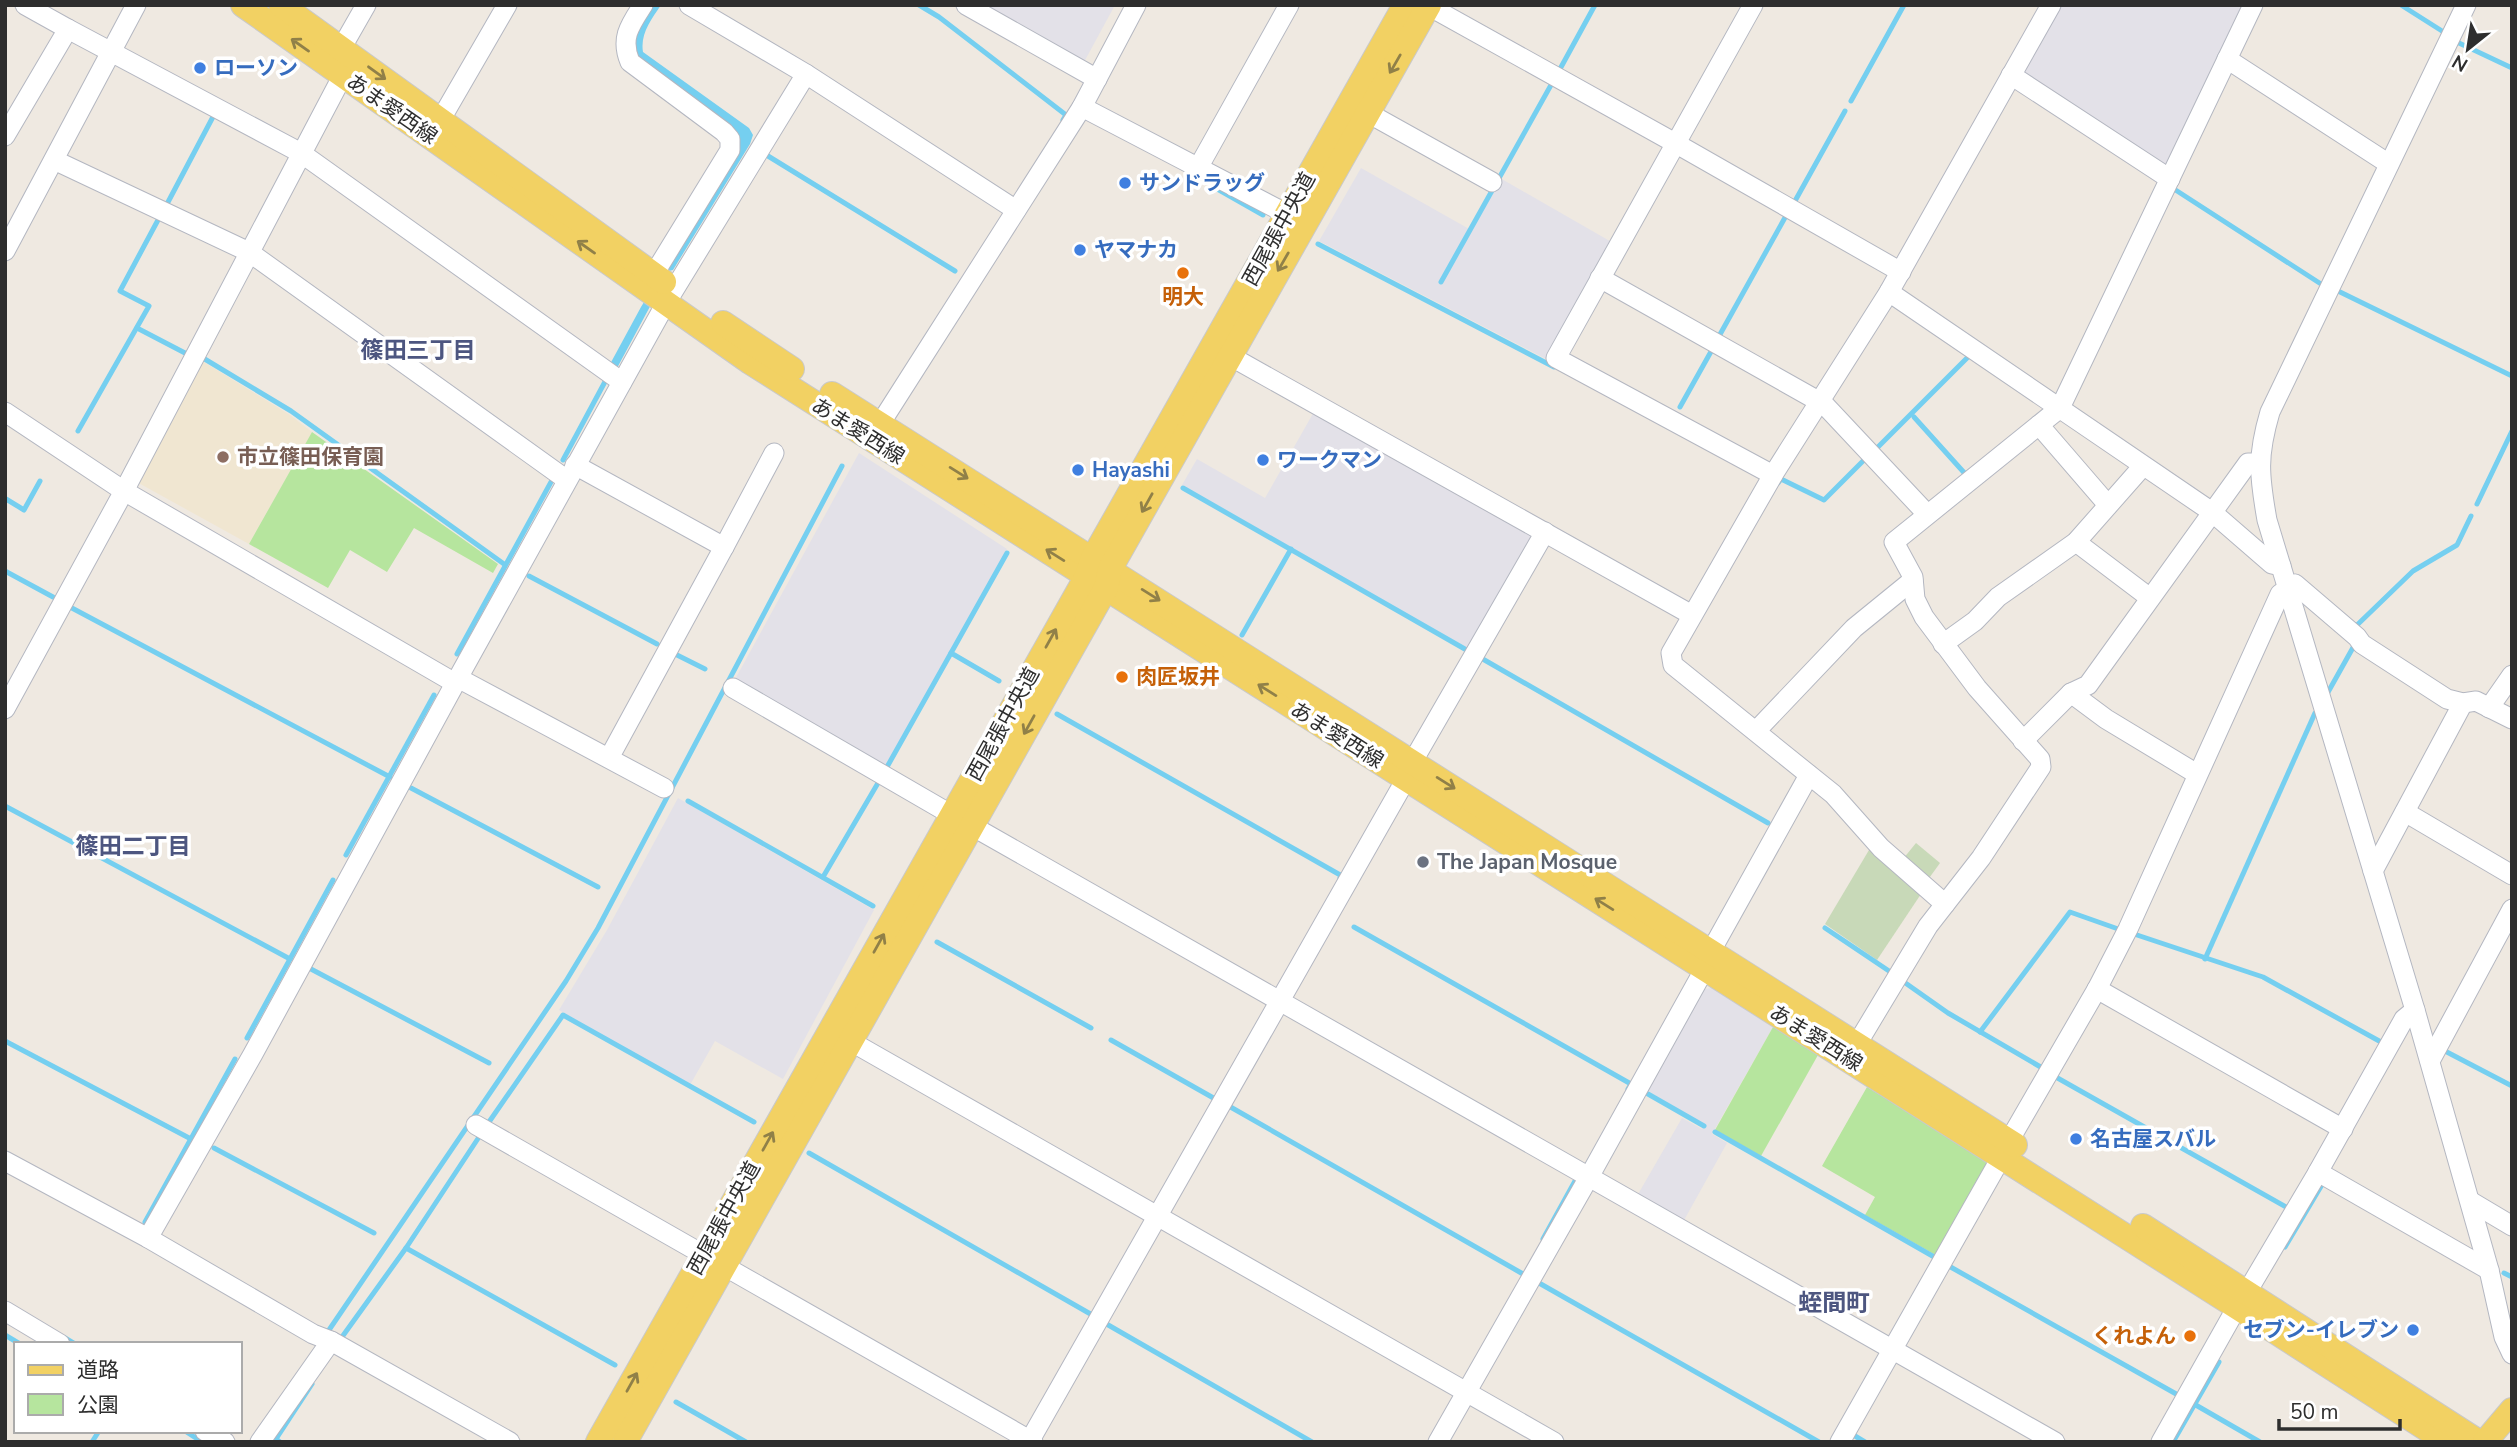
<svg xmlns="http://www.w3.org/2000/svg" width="2517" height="1447" viewBox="0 0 2517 1447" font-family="'Nunito Sans','Noto Sans JP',sans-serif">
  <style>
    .industrial { fill: #e3e1e8 }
    .education { fill: #f0e6d1 }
    .green { fill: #b6e59e }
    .cemetery { fill: #c8d9b8 }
    .water { fill: #75cff0 }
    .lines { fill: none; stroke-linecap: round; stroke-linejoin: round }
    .stream { stroke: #75cff0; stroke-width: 5 }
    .minor-casing { stroke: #b4b7c1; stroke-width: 21 }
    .major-casing { stroke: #c9c9c9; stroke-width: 26 }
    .minor { stroke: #fff; stroke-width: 19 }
    .major { stroke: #f2d163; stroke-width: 24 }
    .oneway { stroke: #908048 }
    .shop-dot { fill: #3f7fe0; stroke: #fff; stroke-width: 2.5 }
    .food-dot { fill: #e8710a; stroke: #fff; stroke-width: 2.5 }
    .education-dot { fill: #8d6e63; stroke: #fff; stroke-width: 2.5 }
    .worship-dot { fill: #6b7280; stroke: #fff; stroke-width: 2.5 }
    .labels { text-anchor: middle; stroke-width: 7; stroke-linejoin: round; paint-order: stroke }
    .shop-label { font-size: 21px; font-weight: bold; fill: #366cbe; stroke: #fff; text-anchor: start }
    .street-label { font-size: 21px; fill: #2e2e2e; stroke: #fff }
    .food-label { font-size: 21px; font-weight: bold; fill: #c56008; stroke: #fff }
    .education-label { font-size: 21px; font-weight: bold; fill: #785e54; stroke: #fff; text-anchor: start }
    .worship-label { font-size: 21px; font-weight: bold; fill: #5b616d; stroke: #fff; text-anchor: start }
    .neighbourhood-label { font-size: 23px; font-weight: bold; fill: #4d5680; stroke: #fff }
    .quarter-label { font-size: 24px; font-weight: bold; fill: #4d5680; stroke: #fff }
  </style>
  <rect width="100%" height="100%" fill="#efe9e1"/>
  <g class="industrial">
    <polygon points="979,5 1115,5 1083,64"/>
    <polygon points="2060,5 2246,5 2169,165 2161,165 2024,77 2024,70"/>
    <polygon points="1361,168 1471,230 1500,178 1615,244 1548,360 1319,241"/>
    <polygon points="1315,410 1535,535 1472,651 1182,485 1197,459 1265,498"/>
    <polygon points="859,453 1007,549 884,769 733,683"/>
    <polygon points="678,798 874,910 783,1079 715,1041 690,1085 559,1010 607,930"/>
    <polygon points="1712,988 1773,1027 1712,1134 1727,1143 1683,1222 1637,1196 1682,1118 1702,1129 1705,1125 1646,1090 1704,989"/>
  </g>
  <polygon class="education" points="199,359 290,415 312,432 249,544 135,481"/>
  <g class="green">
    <polygon points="312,432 498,564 493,573 414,528 387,572 350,550 328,588 249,544"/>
    <polygon points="1773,1027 1818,1055 1761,1156 1715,1130"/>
    <polygon points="1867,1087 1989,1163 1939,1257 1865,1215 1875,1197 1822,1166"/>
  </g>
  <g class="cemetery">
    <polygon points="1916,843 1940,863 1927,881 1903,859"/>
    <polygon points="1872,845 1923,891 1877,960 1825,924"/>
  </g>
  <path class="water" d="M651,5H661C651,20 640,34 643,52L749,128L753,135L750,144L673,270L669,271L616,370L609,366L641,307L740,146V139L735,132L640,65L631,46Z"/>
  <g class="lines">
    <g class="stream">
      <polyline points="919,5 939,17 1066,115 1063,120"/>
      <polyline points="2401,5 2442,31"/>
      <polyline points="2459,43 2512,68"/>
      <polyline points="1560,69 1595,5"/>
      <polyline points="1851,101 1904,5"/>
      <polyline points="768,156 955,271"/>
      <polyline points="1212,186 1263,215"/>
      <polyline points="2174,189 2321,284"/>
      <polyline points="1795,201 1845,111"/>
      <polyline points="167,204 215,113"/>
      <polyline points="1318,244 1554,367"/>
      <polyline points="1441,282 1551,85"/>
      <polyline points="2338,291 2512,376"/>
      <polyline points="137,328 185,353"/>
      <polyline points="1718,338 1787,214"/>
      <polyline points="203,358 291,411 504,564"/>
      <polyline points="1680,407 1713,348"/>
      <polyline points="1914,417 1968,477"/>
      <polyline points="78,431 149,306 120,291 158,220"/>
      <polyline points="1877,448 1971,354"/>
      <polyline points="563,460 607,378"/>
      <polyline points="1778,483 1781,479 1824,500 1868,456"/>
      <polyline points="1183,488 1470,652"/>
      <polyline points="5,501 6,499 24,510 40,481"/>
      <polyline points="2477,504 2512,431"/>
      <polyline points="5,571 53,597"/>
      <polyline points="529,576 657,644"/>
      <polyline points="70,607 390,777"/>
      <polyline points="2355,627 2413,571 2457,545 2471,516"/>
      <polyline points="1242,635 1291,549"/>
      <polyline points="457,654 551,482"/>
      <polyline points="675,654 705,669"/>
      <polyline points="1481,658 1768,823"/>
      <polyline points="999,681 951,653 1007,553"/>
      <polyline points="2327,694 2355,644"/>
      <polyline points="1057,714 1342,876 1340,878"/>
      <polyline points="887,767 951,653"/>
      <polyline points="411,788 598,887"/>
      <polyline points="688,801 873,906"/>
      <polyline points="5,806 290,959"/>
      <polyline points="346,855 434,695"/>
      <polyline points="823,877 878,783"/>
      <polyline points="1354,927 1631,1084 1628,1089"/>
      <polyline points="1825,928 1892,973"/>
      <polyline points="2131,933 2263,977 2381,1042"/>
      <polyline points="937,942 1091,1028"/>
      <polyline points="2205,959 2315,713"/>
      <polyline points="309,968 489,1063"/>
      <polyline points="1904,982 1948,1013 2044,1069"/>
      <polyline points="1980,1032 2070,912 2121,930"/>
      <polyline points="247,1038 333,880"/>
      <polyline points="1111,1040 1217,1100"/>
      <polyline points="5,1041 191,1139"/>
      <polyline points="2443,1050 2512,1086"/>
      <polyline points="2054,1076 2288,1208"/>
      <polyline points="1648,1094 1704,1126"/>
      <polyline points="1227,1105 1523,1274"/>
      <polyline points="489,1122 563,1015 754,1122"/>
      <polyline points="1715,1132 1936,1258"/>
      <polyline points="214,1148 374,1233"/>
      <polyline points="809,1153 1094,1316"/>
      <polyline points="145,1222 235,1059"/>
      <polyline points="1543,1239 1575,1181"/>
      <polyline points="2285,1247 2323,1183"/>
      <polyline points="406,1248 615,1365"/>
      <polyline points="1947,1265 2178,1395"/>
      <polyline points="2504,1273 2512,1277"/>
      <polyline points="1539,1283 1819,1442"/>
      <polyline points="1103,1322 1312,1442"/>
      <polyline points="329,1330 566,981 598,928 842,466"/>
      <polyline points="5,1335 20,1344"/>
      <polyline points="342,1337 406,1248 479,1137"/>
      <polyline points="65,1338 75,1344"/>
      <polyline points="676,1402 746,1442"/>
      <polyline points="2194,1404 2260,1442"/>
      <polyline points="185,1431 202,1442"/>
      <polyline points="1855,1436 1865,1442"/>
      <polyline points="92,1442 99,1431"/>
      <polyline points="280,1442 276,1439 312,1384"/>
      <polyline points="2173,1442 2219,1362"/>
    </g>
    <g class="minor-casing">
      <g id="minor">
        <polyline points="25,5 68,29"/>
        <path d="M643,5C630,25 620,38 630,62L724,132L730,139V150L654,274"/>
        <polyline points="966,5 1097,79"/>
        <polyline points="1427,5 1675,143 1901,272"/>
        <polyline points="1753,5 1556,358 1773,475"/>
        <path d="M2466,5L2270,412C2257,456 2259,475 2267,520L2415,1010L2489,1270L2504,1337L2512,1354"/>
        <polyline points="342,47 366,5"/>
        <polyline points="2227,59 2389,164"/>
        <polyline points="806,74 1016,210"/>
        <polyline points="2011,75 2170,179"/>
        <polyline points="1082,107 1287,214"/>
        <polyline points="1368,113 1492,182"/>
        <polyline points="441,119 507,5"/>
        <polyline points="5,136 68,29 301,153 622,382"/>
        <polyline points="54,160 249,252 567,480"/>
        <polyline points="1198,168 1289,5"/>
        <polyline points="5,251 136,5"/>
        <polyline points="1600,278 1820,402"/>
        <polyline points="1889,292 2212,512 2272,564 2281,566"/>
        <polyline points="1230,356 1692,615"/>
        <polyline points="1820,400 1927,514"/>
        <polyline points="5,412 124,491 455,683"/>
        <polyline points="880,424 1082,107 1136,5"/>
        <polyline points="2039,425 2108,505"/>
        <polyline points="575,465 724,547 609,758"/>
        <polyline points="2076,542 2150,598"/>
        <polyline points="724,547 774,453"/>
        <polyline points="1943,644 1975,621 1998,597 2076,542 2143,466"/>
        <polyline points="458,678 664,788"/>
        <polyline points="733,688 952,815"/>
        <polyline points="2071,693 2106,719 2197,774"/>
        <polyline points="2489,708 2512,675"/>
        <polyline points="5,709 124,491 343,75"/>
        <polyline points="1756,731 1854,628 1913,580"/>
        <polyline points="2023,741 2071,693 2088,685 2248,463 2260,463"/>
        <polyline points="1413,761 1545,532"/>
        <polyline points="2405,812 2512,875"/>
        <polyline points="972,826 2055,1442"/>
        <polyline points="2373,871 2463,703"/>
        <polyline points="1945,904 1881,848 1833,794 1673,665 1671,653 1773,475 1889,292 2051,5"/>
        <polyline points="2097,989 2343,1129"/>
        <polyline points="850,1041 1554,1442"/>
        <polyline points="1857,1044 1928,926 1981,858 2041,767 2040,759 1977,688 1924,617 1915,599 1913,577 1894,542 2060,408 2253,5"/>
        <polyline points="2430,1061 2512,909"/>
        <polyline points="476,1125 704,1255"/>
        <polyline points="2009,1141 2097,989 2128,929 2280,594 2295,584 2357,637 2362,644 2447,699 2463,703 2476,701 2512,719"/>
        <polyline points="5,1161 148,1238 313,1334 331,1341 510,1442"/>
        <polyline points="2318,1172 2489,1270"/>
        <polyline points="2470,1201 2512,1226"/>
        <polyline points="148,1238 253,1054 458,678 666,303 806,74 689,5"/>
        <polyline points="724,1266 1033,1442"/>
        <polyline points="2247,1292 2318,1172 2404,1019 2415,1010"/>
        <polyline points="5,1311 60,1344"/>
        <polyline points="205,1431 225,1442"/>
        <polyline points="260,1442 331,1341"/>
        <polyline points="1029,1442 1406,779"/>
        <polyline points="1438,1442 1589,1177 1705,968 1711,951 1809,775"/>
        <polyline points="1840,1442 2002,1156"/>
        <polyline points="2161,1442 2237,1307"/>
      </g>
    </g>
    <g class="major-casing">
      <g id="major">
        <polyline points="243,5 750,362 2237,1307 2447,1442"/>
        <polyline points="281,5 664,282"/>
        <polyline points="723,323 792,369"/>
        <polyline points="832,394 2015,1145"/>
        <polyline points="2143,1226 2479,1442"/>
        <polyline points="598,1442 1087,576 1093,558 1405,5"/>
        <polyline points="625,1442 1106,588 1110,569 1429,5"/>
        <polyline points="2485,1442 2512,1410"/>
      </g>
    </g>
    <use href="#minor" class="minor"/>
    <use href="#major" class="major"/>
  </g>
  <defs><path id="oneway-shaft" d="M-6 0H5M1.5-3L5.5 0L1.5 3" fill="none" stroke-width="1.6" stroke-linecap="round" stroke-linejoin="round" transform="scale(1.75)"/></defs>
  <g class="oneway">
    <use href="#oneway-shaft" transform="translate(300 45) rotate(-145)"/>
    <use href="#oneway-shaft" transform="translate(1395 64) rotate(120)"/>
    <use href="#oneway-shaft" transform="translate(377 73) rotate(36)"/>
    <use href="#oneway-shaft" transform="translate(586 247) rotate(-145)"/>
    <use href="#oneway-shaft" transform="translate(1283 262) rotate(120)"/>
    <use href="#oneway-shaft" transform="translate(959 473) rotate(32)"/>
    <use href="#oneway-shaft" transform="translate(1147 503) rotate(119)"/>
    <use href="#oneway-shaft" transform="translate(1055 555) rotate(-148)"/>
    <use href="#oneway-shaft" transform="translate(1151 595) rotate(32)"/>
    <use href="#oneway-shaft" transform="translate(1051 638) rotate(-61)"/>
    <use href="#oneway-shaft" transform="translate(1267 690) rotate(-148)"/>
    <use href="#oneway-shaft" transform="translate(1029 725) rotate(119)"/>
    <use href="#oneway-shaft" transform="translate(1446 783) rotate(32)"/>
    <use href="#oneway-shaft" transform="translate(1604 904) rotate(-148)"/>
    <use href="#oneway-shaft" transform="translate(879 943) rotate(-61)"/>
    <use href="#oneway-shaft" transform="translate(768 1141) rotate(-61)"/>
    <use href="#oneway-shaft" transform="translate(632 1382) rotate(-61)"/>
  </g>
  <g class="shop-dot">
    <circle cx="200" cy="68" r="7"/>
    <circle cx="1125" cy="183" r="7"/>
    <circle cx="1080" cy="250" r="7"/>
    <circle cx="1263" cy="460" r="7"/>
    <circle cx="1078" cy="470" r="7"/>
    <circle cx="2076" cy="1139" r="7"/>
    <circle cx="2413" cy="1330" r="7"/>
  </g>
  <g class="food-dot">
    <circle cx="1183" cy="273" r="7"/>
    <circle cx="1122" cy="677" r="7"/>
    <circle cx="2190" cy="1336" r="7"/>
  </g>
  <circle class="education-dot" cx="223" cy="457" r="7"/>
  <circle class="worship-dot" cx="1423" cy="862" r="7"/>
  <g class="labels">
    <g class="shop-label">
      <text x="214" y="75">ローソン</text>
      <text x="1139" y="190">サンドラッグ</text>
      <text x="1094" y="257">ヤマナカ</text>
      <text x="1277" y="467">ワークマン</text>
      <text x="1092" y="477">Hayashi</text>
      <text x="2090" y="1146">名古屋スバル</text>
      <text x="2399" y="1337" text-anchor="end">セブン-イレブン</text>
    </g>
    <g class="street-label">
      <text transform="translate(392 109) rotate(35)" y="7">あま愛西線</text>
      <text transform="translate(1279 229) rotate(-61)" y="7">西尾張中央道</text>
      <text transform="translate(858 431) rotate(32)" y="7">あま愛西線</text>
      <text transform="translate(1003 724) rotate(-61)" y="7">西尾張中央道</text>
      <text transform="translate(1337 735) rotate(32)" y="7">あま愛西線</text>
      <text transform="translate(1816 1038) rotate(32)" y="7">あま愛西線</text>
      <text transform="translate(724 1218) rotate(-61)" y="7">西尾張中央道</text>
    </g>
    <g class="food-label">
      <text x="1183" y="304">明大</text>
      <text x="1136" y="684" text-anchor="start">肉匠坂井</text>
      <text x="2176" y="1343" text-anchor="end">くれよん</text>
    </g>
    <g class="education-label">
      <text x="237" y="464">市立篠田保育園</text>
    </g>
    <g class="worship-label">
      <text x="1437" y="869">The Japan Mosque</text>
    </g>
    <g class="neighbourhood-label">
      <text x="418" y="358">篠田三丁目</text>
      <text x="133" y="854">篠田二丁目</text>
    </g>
    <g class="quarter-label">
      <text x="1834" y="1311">蛭間町</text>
    </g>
  </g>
  <rect width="2517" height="1447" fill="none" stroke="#2e2e2e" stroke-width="14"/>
  <rect x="14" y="1342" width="228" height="91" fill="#ffffff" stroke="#ababab" stroke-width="2"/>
  <rect x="28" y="1365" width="35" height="10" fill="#f2d163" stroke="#ababab" stroke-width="2"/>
  <text x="77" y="1377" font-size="21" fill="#2e2e2e">道路</text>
  <rect x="28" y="1394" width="35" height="21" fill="#b6e59e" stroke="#ababab" stroke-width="2"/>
  <text x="77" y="1412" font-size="21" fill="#2e2e2e">公園</text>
  <g transform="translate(2468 49) rotate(210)" stroke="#ffffff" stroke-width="5" paint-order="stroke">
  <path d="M0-5L12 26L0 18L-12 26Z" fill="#2e2e2e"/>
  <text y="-10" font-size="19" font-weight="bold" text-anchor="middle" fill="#2e2e2e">N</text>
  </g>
  <path d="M2279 1419v10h121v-10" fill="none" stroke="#2e2e2e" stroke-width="3.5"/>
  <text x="2290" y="1419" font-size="21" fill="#2e2e2e" stroke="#ffffff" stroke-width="5" paint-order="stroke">50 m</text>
</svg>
